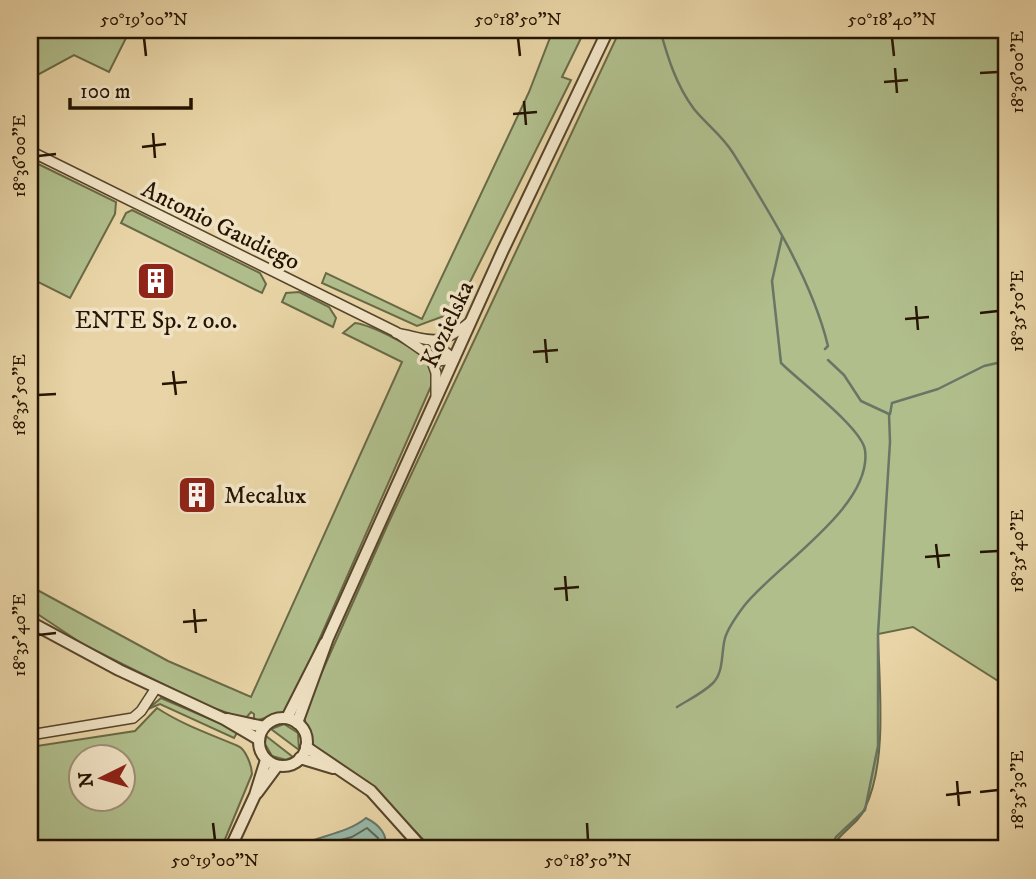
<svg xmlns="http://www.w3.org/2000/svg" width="1036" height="879" viewBox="0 0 1036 879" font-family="'IM FELL DW Pica',serif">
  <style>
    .green { fill: #b0be8c; stroke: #6a6946; stroke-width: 2; fill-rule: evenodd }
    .water { fill: #97b8a9; stroke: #697665; stroke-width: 2 }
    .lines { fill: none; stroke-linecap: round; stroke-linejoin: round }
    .shore { stroke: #5e6654; stroke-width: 2 }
    .stream { stroke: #697665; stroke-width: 2.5 }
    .minor-casing { stroke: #56442a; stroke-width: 12 }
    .tertiary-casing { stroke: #56442a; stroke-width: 14 }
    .minor { stroke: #f0e3c5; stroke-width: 9 }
    .tertiary { stroke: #f0e3c5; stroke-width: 10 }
    .ticks { fill: none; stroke: #251400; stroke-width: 2.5 }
    .labels { text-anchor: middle; stroke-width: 7; stroke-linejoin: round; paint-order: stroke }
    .street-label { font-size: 24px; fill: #251400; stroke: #f0e3c5 }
    .poi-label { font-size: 24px; fill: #251400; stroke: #f0e3c5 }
    .neatline { fill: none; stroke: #251400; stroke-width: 2.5 }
    .ticks-label { font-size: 18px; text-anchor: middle; fill: #251400 }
  </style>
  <rect width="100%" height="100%" fill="#e8d4a6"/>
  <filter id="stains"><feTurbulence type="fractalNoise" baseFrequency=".00286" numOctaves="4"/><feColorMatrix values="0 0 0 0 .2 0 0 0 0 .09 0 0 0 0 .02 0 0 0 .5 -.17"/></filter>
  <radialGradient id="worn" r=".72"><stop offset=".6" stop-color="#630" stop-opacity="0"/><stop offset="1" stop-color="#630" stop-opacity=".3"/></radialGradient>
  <g class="green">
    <polygon points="30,30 130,30 109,72 74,55 30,79"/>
    <polygon points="553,30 585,30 562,77 571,80 455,312 417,326 322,283 326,273 422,319 529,92"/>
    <path d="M620,30H1006V686L913,627L878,634C879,685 888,761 865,808C858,825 839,832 831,849H432L372,786L319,752C309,741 303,725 305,710L387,526Z"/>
    <polygon points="30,160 116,202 115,214 70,298 30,278"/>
    <polygon points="132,210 260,273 266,284 262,293 121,223 126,213"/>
    <polygon points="299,292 329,307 336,318 333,327 282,302 286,293"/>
    <path d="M355,323C371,325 418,348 428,362C432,369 432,376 432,384L290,706L283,713L254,721V714L251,712L245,719L205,705L84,645L30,609V586L168,661L251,697L402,362L343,333Z"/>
    <polygon points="161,698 238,731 234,738 160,704 148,709"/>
    <path d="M157,708C183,725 210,734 238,746C246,749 252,767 252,774L221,849H30V747L135,731ZM80,756H122V798H80Z"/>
    <polygon points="284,724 298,733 299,750 271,729"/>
    <polygon points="266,736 293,757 286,760 272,756 265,744"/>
  </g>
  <path class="water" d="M366,818C378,824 390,835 384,849H293C317,835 345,835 366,818Z"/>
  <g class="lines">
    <polyline class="shore" points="307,849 352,837 367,828 378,838 378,849"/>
    <g class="stream">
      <path d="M660,30C668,58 676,85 694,109C706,124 722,135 733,153C769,211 812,280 828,346L825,349"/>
      <polyline points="828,360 844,375 861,401 889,414 890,442 878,634 878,746 865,810 836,837 831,849"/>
      <polyline points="890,414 892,403 938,389 984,366 1006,361"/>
      <path d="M677,707C688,700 703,693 713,683C724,672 721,653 725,638C728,628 738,614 744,606C775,566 873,507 865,450C862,428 799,381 781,363L772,281L782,237"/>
    </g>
    <g class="minor-casing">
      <g id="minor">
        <polyline points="30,151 396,332 438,361 454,359 433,342"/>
        <path d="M396,333C432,340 438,348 470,322"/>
        <polyline points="430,356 436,373 436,395"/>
        <polyline points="30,735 133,718 141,711 156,688"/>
      </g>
    </g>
    <g class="tertiary-casing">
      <g id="tertiary">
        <polyline points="30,622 119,670 224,719 258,739"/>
        <circle cx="283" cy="742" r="24"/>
        <polyline points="287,718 325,643"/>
        <polyline points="227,719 264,727"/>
        <polyline points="297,723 328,638 503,250 608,30"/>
        <polyline points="306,747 371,791 423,849"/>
        <polyline points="300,758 333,768"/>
        <polyline points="257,793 277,766"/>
        <polyline points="230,849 255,795 266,760"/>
      </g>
    </g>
    <use href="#minor" class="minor"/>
    <use href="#tertiary" class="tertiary"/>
  </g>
  <path class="ticks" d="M144,38L146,56M518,38L520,56M892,38L894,56M895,68L897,93M980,73L998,72M884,82L908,80M524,101L526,125M513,114L537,112M153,133L155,158M142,147L166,144M38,156L56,154M916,306L918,330M980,313L998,311M905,319L929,317M545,339L547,363M533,352L558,350M173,371L176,395M162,384L187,382M38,395L56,394M936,544L939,568M980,552L998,551M925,557L950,555M565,576L567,601M554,589L579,587M194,609L196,633M183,622L207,620M38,635L56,633M957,781L959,806M980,792L998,790M946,795L971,792M213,823L215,840M587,823L588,840"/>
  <defs>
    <g id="building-square" transform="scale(2.0125)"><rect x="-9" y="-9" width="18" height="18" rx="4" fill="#8f2418" stroke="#f0e3c5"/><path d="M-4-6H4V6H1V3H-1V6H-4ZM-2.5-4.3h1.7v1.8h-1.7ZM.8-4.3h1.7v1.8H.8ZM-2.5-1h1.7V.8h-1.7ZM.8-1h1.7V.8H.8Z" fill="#fff"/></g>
  </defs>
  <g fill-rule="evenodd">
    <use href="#building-square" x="156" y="281"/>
    <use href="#building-square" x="197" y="495"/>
  </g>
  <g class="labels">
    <g class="street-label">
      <text transform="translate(221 225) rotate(26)" y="8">Antonio Gaudiego</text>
      <text transform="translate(447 324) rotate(-65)" y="8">Kozielska</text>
    </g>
    <g class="poi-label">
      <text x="156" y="328">ENTE Sp. z o.o.</text>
      <text x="224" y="503" text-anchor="start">Mecalux</text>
    </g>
  </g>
  <rect width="1036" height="879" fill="none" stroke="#e8d4a6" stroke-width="77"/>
  <g transform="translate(102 778) rotate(265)"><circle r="33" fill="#f0e3c5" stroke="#9f9076" stroke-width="2"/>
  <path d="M0-5L12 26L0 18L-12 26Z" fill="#8f2418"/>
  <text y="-10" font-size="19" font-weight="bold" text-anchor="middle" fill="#251400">N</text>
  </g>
  <path d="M70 98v10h121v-10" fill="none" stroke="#251400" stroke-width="3.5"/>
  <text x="80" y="98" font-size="21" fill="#251400" stroke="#f0e3c5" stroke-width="5" paint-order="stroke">100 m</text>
  <rect x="38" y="38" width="960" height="802" class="neatline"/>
  <g class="ticks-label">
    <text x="144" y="25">50°19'00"N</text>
    <text x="518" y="25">50°18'50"N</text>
    <text x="892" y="25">50°18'40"N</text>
    <text transform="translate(1017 72) rotate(-90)" y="6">18°36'00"E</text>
    <text transform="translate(19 156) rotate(-90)" y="6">18°36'00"E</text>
    <text transform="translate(1017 311) rotate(-90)" y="6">18°35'50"E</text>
    <text transform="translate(19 395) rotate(-90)" y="6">18°35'50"E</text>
    <text transform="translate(1017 551) rotate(-90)" y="6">18°35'40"E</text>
    <text transform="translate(19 635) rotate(-90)" y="6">18°35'40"E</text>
    <text transform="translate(1017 790) rotate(-90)" y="6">18°35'30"E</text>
    <text x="215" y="866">50°19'00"N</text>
    <text x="588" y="866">50°18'50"N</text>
  </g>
  <rect width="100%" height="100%" filter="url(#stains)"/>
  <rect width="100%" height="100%" fill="url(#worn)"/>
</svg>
